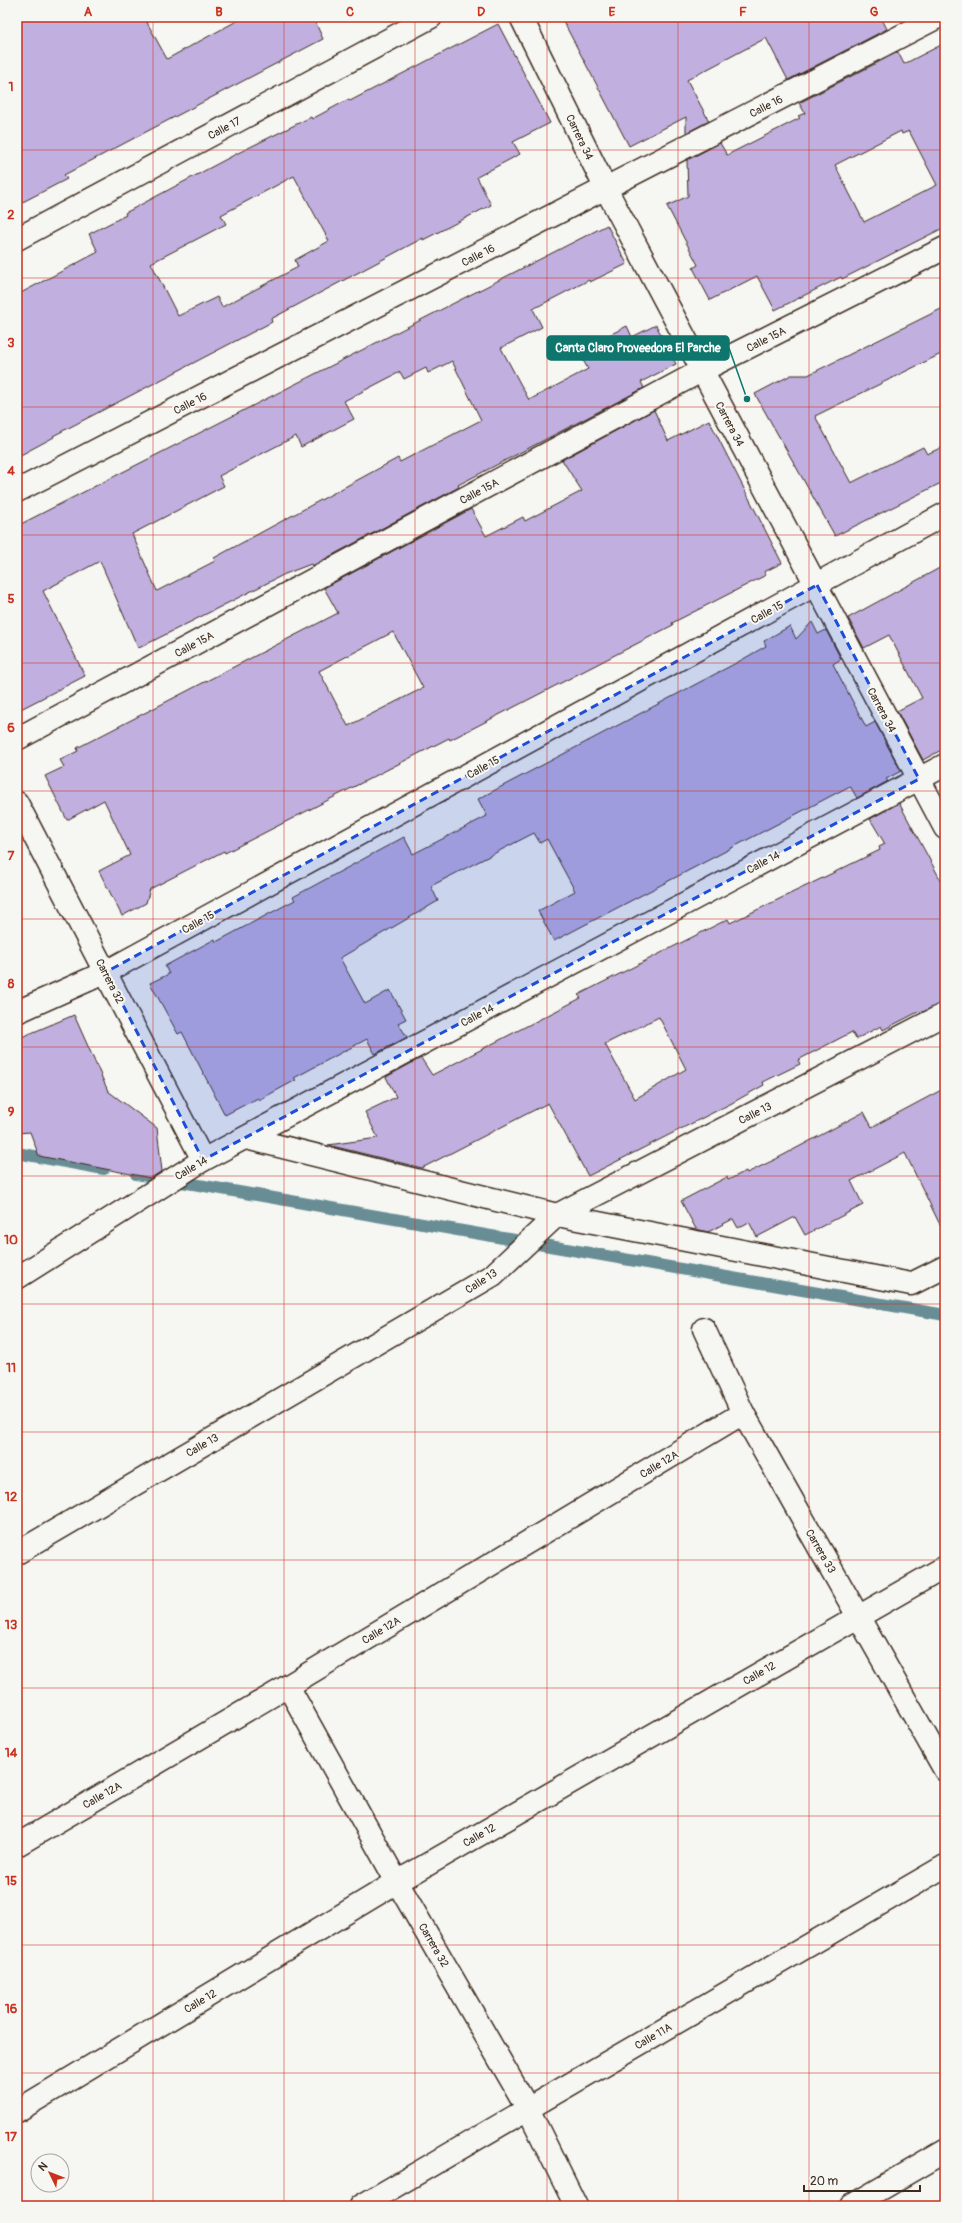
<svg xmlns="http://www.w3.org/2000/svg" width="962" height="2223" viewBox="0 0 962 2223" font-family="Pangolin,sans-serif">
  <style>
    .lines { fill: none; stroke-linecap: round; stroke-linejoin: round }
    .stream { stroke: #678d95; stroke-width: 12 }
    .building { fill: #c0afdf; stroke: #3b2a1e; fill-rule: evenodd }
    .minor-casing { stroke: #3b2a1e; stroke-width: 25 }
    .minor { stroke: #f6f6f2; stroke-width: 22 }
    .marked { fill: #1d4ed8; fill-opacity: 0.2; stroke: #1d4ed8; stroke-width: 3; stroke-dasharray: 8 5; stroke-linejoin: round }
    .grid { fill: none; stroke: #c8321e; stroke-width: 1; stroke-opacity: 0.55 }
    .labels { text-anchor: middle; stroke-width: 4; stroke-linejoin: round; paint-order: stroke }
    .street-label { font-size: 11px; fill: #3b2a1e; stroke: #f6f6f2 }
    .leader { fill: none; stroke: #0f766e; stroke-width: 1.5 }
    .callout-dot { fill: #0f766e; stroke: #f6f6f2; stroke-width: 1.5 }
    .callout { fill: #0f766e; stroke: #0f766e; stroke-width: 1.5 }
    .callout-label { font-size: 12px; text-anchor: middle; font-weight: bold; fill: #fff }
    .neatline { fill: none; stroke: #c8321e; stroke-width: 1.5 }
    .grid-label { font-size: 13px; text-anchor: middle; font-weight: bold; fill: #c8321e }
  </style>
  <rect width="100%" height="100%" fill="#f6f6f2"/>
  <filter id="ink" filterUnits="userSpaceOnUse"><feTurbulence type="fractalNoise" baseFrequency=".025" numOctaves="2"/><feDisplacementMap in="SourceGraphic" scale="8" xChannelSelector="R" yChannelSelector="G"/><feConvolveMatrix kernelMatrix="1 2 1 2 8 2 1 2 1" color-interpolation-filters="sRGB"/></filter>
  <g filter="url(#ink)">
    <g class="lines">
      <g class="stream">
        <polyline points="17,1153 104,1169"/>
        <polyline points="136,1174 945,1315"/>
      </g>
    </g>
    <g class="building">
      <polygon points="17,17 144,17 167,59 244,17 313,17 323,39 64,175 67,179 17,205"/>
      <polygon points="561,17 881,17 887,29 788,80 766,38 687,80 709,121 686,133 686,117 629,146"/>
      <path d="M498,24L550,123L513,142L520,154L477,177L491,205L423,240V238L271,319L272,322L53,436L54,437L17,457V295L98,252L89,234L126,215L125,213L236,154L311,117L312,119L349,99L350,101ZM294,176L329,241L295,260L298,267L222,307L217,297L178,316L151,263L226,224L221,215Z"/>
      <path d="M945,43V227L842,279L841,277L775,310L757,276L710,300L693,268L698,265L667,206L688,196L687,160L720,143L727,155L800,118L798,116L805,113L799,103L898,52L904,64ZM901,131L902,134L909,131L937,185L864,222L835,165Z"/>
      <path d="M607,225L627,264L590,282L589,280L533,309L542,327L501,348L529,400L588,369L578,351L627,326L632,337L656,325L676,364L641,382L644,388L458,485L459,487L312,566L311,564L285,574L141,647L138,648L100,561L43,591L85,676L17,711V526ZM452,361L481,420L400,462L398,458L214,558L215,561L157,591L132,534L224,486L219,476L296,436L301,447L354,419L344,401L400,372L404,379L426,368L428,373Z"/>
      <polygon points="945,307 945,352 815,416 851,483 923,447 927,454 945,446 945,481 835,536 755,394 791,375 808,375"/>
      <path d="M654,410L668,441L709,420L782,563L764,572L766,575L672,623L673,625L524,702L450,740L449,738L225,853L224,851L150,889L146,903L122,916L99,871L130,855L104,800L67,820L45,776L64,767L60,760L78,751L77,748L338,613L324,588L471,509L486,536L523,517L525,521L582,491L562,460ZM393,632L423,688L348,726L319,671Z"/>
      <polygon points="945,565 945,748 923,760 897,711 922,698 889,635 864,648 848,618"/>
      <polygon points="812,622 818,634 826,630 841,659 833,664 866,727 875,722 901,771 886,779 888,781 857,798 850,786 554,941 538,911 575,891 547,839 540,843 534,833 431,886 438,901 340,958 365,1004 390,990 406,1019 398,1023 407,1037 375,1054 367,1039 294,1078 296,1080 259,1100 258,1098 225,1115 182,1032 178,1034 150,983 169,974 165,966 215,939 216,942 295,900 293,897 404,837 413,854 487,816 478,799 738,662 766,646 764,641 790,626 796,639"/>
      <path d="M899,803L945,888V1002L921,1013L920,1011L883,1030L881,1026L856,1039L852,1032L798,1060L800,1064L763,1082L764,1085L732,1103L588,1176L548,1103L422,1168L328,1145L378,1138L365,1112L396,1097L386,1077L421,1058L432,1075L581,998L578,995L728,919L730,923L880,850L879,847L885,844L870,819ZM659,1017L686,1069L635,1099L605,1044Z"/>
      <polygon points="74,1015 108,1091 157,1128 162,1171 151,1178 39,1156 30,1132 17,1133 17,1039"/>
      <polygon points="945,1088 945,1235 905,1153 851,1181 863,1205 805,1235 795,1217 757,1237 749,1222 738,1228 733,1219 708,1232 696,1229 681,1201 727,1177 728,1180 746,1171 747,1173 776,1159 864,1112 872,1127"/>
    </g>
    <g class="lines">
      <g class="minor-casing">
        <g id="minor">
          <polyline points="521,17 606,189 945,828"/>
          <polyline points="17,239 431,17"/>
          <polyline points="17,491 938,17"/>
          <polyline points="17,739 701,371 945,248"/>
          <polyline points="17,803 203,1160"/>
          <polyline points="17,1012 106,972 945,514"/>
          <polyline points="246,1138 557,1215 911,1284 945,1267"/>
          <polyline points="17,1278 203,1160 945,765"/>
          <polyline points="704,1329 743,1413 945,1770"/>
          <polyline points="17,1553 493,1275 557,1215 945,1014"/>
          <polyline points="288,1686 397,1882 528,2109 576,2206"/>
          <polyline points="17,1845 288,1686 743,1413"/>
          <polyline points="17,2111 397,1882 945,1567"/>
          <polyline points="361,2206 945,1866"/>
          <polyline points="851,2206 945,2151"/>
        </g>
      </g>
      <use href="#minor" class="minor"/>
    </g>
  </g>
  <path class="marked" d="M817,585L919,779L203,1160L106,972Z"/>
  <path class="grid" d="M153,17V2206M284,17V2206M415,17V2206M547,17V2206M678,17V2206M809,17V2206M17,150H945M17,278H945M17,407H945M17,535H945M17,663H945M17,791H945M17,919H945M17,1047H945M17,1176H945M17,1304H945M17,1432H945M17,1560H945M17,1688H945M17,1816H945M17,1945H945M17,2073H945"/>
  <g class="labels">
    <g class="street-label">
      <text transform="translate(766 106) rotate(-27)" y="4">Calle 16</text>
      <text transform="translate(224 128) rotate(-28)" y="4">Calle 17</text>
      <text transform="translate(580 137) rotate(64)" y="4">Carrera 34</text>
      <text transform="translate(478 255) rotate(-27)" y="4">Calle 16</text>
      <text transform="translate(766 339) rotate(-27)" y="4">Calle 15A</text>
      <text transform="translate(190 403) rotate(-27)" y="4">Calle 16</text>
      <text transform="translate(730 424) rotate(62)" y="4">Carrera 34</text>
      <text transform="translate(479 491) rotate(-28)" y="4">Calle 15A</text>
      <text transform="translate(767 612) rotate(-29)" y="4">Calle 15</text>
      <text transform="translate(194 644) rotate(-28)" y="4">Calle 15A</text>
      <text transform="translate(882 710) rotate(62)" y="4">Carrera 34</text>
      <text transform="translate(483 767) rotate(-29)" y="4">Calle 15</text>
      <text transform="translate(763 862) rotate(-28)" y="4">Calle 14</text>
      <text transform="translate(198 922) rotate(-29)" y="4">Calle 15</text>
      <text transform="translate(110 981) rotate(63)" y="4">Carrera 32</text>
      <text transform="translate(477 1015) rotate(-28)" y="4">Calle 14</text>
      <text transform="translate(755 1113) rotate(-27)" y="4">Calle 13</text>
      <text transform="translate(191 1168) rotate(-31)" y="4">Calle 14</text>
      <text transform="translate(481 1281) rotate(-33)" y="4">Calle 13</text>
      <text transform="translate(202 1445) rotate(-30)" y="4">Calle 13</text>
      <text transform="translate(659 1464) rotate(-31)" y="4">Calle 12A</text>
      <text transform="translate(821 1551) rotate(60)" y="4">Carrera 33</text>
      <text transform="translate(381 1630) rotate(-31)" y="4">Calle 12A</text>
      <text transform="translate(759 1673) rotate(-30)" y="4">Calle 12</text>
      <text transform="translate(102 1795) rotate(-30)" y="4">Calle 12A</text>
      <text transform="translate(479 1835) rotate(-30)" y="4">Calle 12</text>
      <text transform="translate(434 1945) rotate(60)" y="4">Carrera 32</text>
      <text transform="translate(200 2001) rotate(-31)" y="4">Calle 12</text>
      <text transform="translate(653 2036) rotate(-30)" y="4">Calle 11A</text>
    </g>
  </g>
  <path class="leader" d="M747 399L729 348"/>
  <circle class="callout-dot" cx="747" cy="399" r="4"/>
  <rect class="callout" x="547" y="336" width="182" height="24" rx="4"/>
  <g class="callout-label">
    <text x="638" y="352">Canta Claro Proveedora El Parche</text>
  </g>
  <rect width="962" height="2223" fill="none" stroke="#f6f6f2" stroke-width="44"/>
  <g transform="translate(50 2173) rotate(313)"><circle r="19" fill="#f6f6f2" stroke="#aba49d"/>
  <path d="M0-3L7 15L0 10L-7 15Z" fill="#c8321e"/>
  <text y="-6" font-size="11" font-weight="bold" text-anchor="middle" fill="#3b2a1e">N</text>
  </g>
  <path d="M804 2185v6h116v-6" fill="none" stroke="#3b2a1e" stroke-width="2"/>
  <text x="810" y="2185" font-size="12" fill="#3b2a1e" stroke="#f6f6f2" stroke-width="3" paint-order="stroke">20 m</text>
  <rect x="22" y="22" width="918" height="2179" class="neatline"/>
  <g class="grid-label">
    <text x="88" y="16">A</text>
    <text x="219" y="16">B</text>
    <text x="350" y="16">C</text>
    <text x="481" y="16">D</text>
    <text x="612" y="16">E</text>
    <text x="743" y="16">F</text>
    <text x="874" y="16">G</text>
    <text x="11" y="91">1</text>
    <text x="11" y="219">2</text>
    <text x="11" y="347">3</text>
    <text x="11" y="475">4</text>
    <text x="11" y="603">5</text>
    <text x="11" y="732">6</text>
    <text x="11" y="860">7</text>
    <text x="11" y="988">8</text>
    <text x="11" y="1116">9</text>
    <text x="11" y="1244">10</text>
    <text x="11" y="1372">11</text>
    <text x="11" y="1501">12</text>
    <text x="11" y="1629">13</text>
    <text x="11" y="1757">14</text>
    <text x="11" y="1885">15</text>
    <text x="11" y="2013">16</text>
    <text x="11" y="2141">17</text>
  </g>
</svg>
